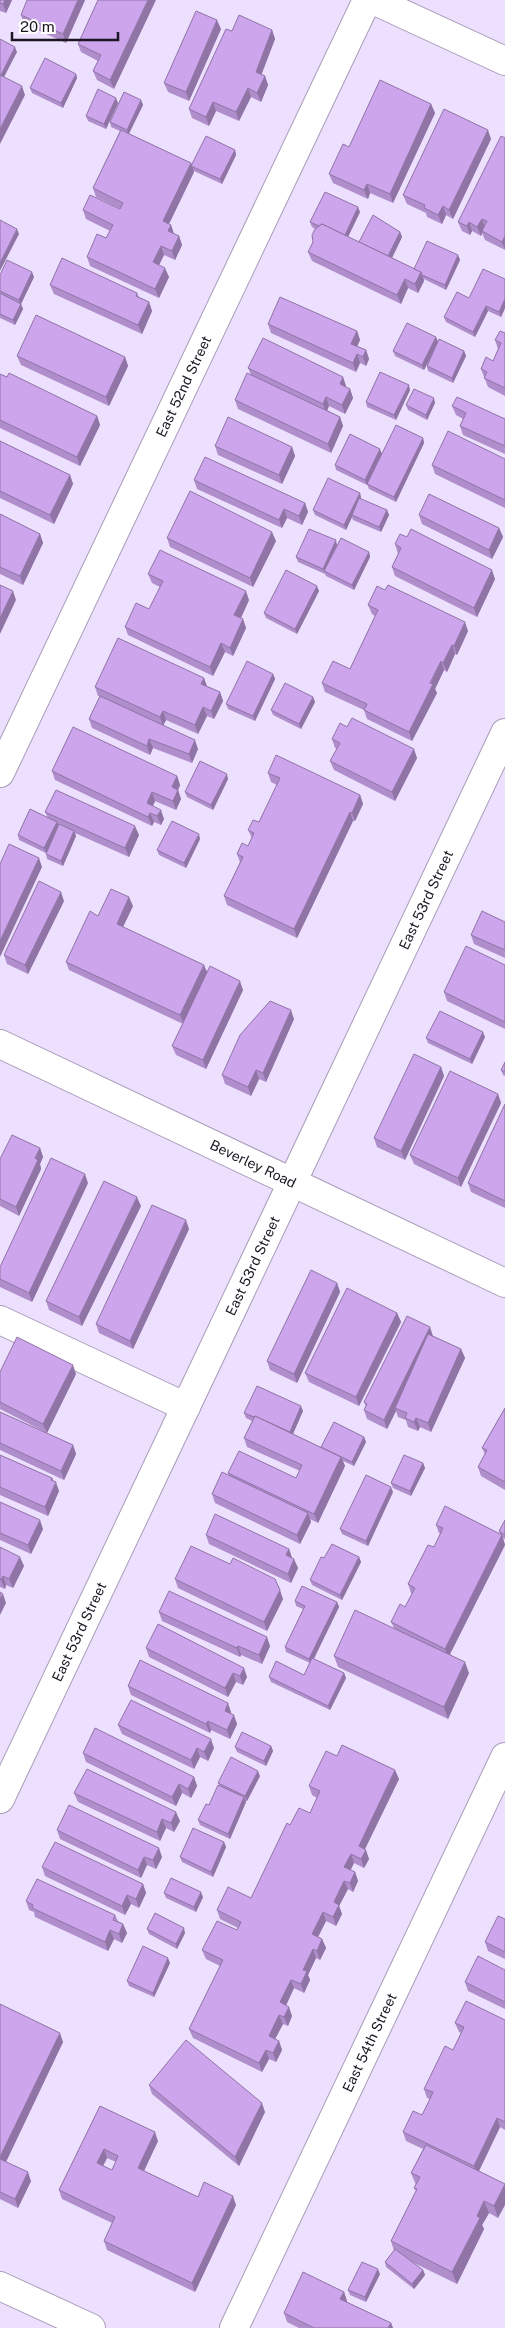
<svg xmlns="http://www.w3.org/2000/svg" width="505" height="2328" viewBox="0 0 505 2328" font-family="'Public Sans',sans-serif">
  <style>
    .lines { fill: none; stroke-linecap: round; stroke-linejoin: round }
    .minor-casing { stroke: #a89cb8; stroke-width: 30 }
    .minor { stroke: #fff; stroke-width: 28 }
    .wall { fill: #af8ecb; fill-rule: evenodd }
    .shaded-wall { fill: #8f74a5 }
    .building { fill: #cca5ec; stroke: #8f74a5; fill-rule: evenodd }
    .labels { text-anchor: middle; stroke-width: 4.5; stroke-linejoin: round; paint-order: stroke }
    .street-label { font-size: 14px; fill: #1b1621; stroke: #fff }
  </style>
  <rect width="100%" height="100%" fill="#ede0fe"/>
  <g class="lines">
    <g class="minor-casing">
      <g id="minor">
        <polyline points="373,0 505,61"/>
        <path id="s1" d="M0,773L367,0"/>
        <path id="s2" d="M0,1044L505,1283"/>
        <polyline points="0,1320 186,1407"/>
        <path id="s3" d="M0,1799L505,733"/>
        <polyline points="0,2286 91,2328"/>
        <path id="s4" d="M234,2328L505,1757"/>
      </g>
    </g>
    <use href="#minor" class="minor"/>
  </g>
  <g class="wall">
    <polygon points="0,0 12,0 6,13 0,11"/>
    <polygon points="85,0 66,43 24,24 21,15"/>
    <polygon points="98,0 114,89 97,80 93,71 98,61 81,52 78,44"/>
    <polygon points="221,29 189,101 168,92 164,83"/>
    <polygon points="272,30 275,39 261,75 265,76 268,85 261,102 251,97 239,121 216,111 209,126 192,118 189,109 232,31"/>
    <polygon points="76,74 77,78 63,108 32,93 30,88"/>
    <polygon points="141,100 143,105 129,134 191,163 192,165 235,150 236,155 222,184 194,171 194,172 169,224 171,225 174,234 179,236 182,245 175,260 164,255 159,265 169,277 159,298 90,266 87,257 106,238 110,231 86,219 83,210 121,209 96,197 93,188 120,131 111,127 110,122"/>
    <polygon points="118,103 106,129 88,121 86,116"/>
    <polygon points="431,104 435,113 393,203 370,193 368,199 333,183 329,174 349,147"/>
    <polygon points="505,138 505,250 485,240 482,233 481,236 472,231 470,235 462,231 458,222"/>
    <polygon points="491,139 453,219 446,215 442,224 427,217 426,213 407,204 403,195"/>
    <polygon points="360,212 348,237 359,242 400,232 402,237 392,258 414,269 458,255 460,260 446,290 424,279 424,281 418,293 408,288 401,304 312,261 308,252 313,242 315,229 312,227 310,222"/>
    <polygon points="0,275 34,277 21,304 23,309 15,325 0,318"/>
    <polygon points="505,279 505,308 501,317 488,311 475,337 446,322 444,317 469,298"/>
    <polygon points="50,285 137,293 139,297 149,302 152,311 142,334 54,294"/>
    <polygon points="268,324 357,331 360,340 357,346 366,350 369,359 366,366 360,363 356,372 271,333"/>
    <polygon points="505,333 505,396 488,387 481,369 493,361 498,349 495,340"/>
    <polygon points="436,337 438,342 464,351 466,356 453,383 428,371 427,366 435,349 424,370 395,356 393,351"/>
    <polygon points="17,356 125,357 128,366 109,406 21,365"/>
    <polygon points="248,368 343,377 346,387 350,389 353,398 345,414 329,406 327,410 340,417 343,426 331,453 238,409 235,400 251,375"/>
    <polygon points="0,374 97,416 100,425 80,466 0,428"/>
    <polygon points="410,390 396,420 367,407 366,402"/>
    <polygon points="435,403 427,420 408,410 406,405"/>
    <polygon points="452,406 505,419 505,454 463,435 460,426 463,419 456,415"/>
    <polygon points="423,438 424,443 396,502 369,489 367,484 367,485 336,470 335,465 382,453"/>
    <polygon points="0,441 70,475 73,484 54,524 0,498"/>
    <polygon points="215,446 292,447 295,456 282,484 218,455"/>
    <polygon points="505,459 505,508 435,474 432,465"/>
    <polygon points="194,480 305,503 308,512 302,525 287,518 282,528 197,489"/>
    <polygon points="360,493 361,499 387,510 389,515 381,532 353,520 352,517 346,530 315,515 313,510"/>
    <polygon points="0,514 40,534 43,543 23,585 0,574"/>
    <polygon points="419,515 499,528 503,537 492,559 422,524"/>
    <polygon points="167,538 276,541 253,587 170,547"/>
    <polygon points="395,544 495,579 477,617 395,576 392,567 398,554"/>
    <polygon points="337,545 369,552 370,557 354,590 326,576 325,574 298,562 296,557"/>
    <polygon points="148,574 249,600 241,618 243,619 246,628 233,656 225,652 213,676 128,635 125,627 149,609 160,587 152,583"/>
    <polygon points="319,591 297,634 266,618 264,613"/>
    <polygon points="368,605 468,631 457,655 455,654 447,672 444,670 435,689 437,693 412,741 367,719 364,710 325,692 322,683 350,669 375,616 372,614"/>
    <polygon points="273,674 275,679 255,721 228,709 226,704"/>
    <polygon points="204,678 207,686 220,692 223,701 214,719 207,716 198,734 166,720 163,725 198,749 192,763 153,748 150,755 92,728 89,719 100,696 98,696 95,687"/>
    <polygon points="313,697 315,702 301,729 273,715 271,710"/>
    <polygon points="347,727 417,758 395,801 334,770 330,761 337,749 335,748 332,739"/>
    <polygon points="52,771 177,776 180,785 178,790 181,799 176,810 155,801 153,806 164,819 161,825 154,822 152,826 55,780"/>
    <polygon points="268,773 360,795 363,804 355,821 353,821 297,938 227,905 224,896 240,862 237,854 248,846 252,838 248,830 259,822 277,785 271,782"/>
    <polygon points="228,779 213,810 187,797 185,792"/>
    <polygon points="45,812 139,835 129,857 75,833 76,836 63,866 47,859 46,853 19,840 18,835 48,818"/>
    <polygon points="200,839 186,868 159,855 157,850"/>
    <polygon points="64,901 28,974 7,964 4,955"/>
    <polygon points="133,906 123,927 207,972 243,990 206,1069 176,1055 172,1046 183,1024 69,970 66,962 98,916"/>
    <polygon points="505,922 505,958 474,944 471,935"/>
    <polygon points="505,965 505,1029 447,1001 444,992"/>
    <polygon points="294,1019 266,1082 259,1079 251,1096 225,1084 222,1075"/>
    <polygon points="485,1037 472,1064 428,1043 426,1038"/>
    <polygon points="505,1062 505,1076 503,1075 501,1070"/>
    <polygon points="441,1067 444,1076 405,1160 377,1147 374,1138"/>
    <polygon points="498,1094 501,1103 461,1187 414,1164 410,1155"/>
    <polygon points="505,1104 505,1208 471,1192 468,1183"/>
    <polygon points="40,1148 43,1157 40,1164 41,1169 19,1216 0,1206 0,1159"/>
    <polygon points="88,1183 32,1302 0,1287 0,1267"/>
    <polygon points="141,1206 82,1326 49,1310 46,1301"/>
    <polygon points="189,1229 133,1349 99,1333 96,1324"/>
    <polygon points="337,1283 340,1292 297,1383 270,1370 267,1361"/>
    <polygon points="397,1313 401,1322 359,1406 309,1382 305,1373"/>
    <polygon points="433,1336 461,1349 465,1358 431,1432 420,1427 418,1431 408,1427 406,1420 398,1417 396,1411 387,1429 367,1419 364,1410 366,1407 364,1402"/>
    <polygon points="0,1372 76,1374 47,1433 0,1409"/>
    <polygon points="505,1408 505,1490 481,1476 478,1467 485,1454 482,1448"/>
    <polygon points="303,1411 293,1434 322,1448 321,1447 364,1437 366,1442 354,1466 343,1461 345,1466 318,1523 310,1519 311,1522 300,1544 215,1503 212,1494 229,1476 228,1473 296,1478 300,1471 247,1447 244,1438 252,1421 246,1418 244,1413"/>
    <polygon points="0,1412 73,1445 76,1454 64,1480 0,1450"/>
    <polygon points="0,1455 52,1478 59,1491 48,1516 0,1495"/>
    <polygon points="423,1463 425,1468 411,1496 393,1488 391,1483"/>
    <polygon points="393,1492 368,1546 342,1534 340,1529"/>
    <polygon points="0,1502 43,1529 31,1554 0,1540"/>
    <polygon points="505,1520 505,1539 503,1538 505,1545 450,1654 469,1673 448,1719 338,1667 334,1656 394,1628 391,1622 405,1607 412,1594 411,1593 408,1584 434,1547 441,1534 439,1533 436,1525 500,1534 499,1531"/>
    <polygon points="206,1535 289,1549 292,1558 298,1568 291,1583 209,1544"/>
    <polygon points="0,1547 24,1566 13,1588 6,1585 5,1589 0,1587"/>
    <polygon points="359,1557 361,1562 342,1600 312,1585 310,1580"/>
    <polygon points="230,1564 283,1599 267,1631 178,1588 175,1579"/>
    <polygon points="295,1601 337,1602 339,1607 314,1659 344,1673 346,1678 330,1710 271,1682 269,1677 304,1675 310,1663 286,1652 285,1647 303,1609 296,1606"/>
    <polygon points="159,1612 270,1646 262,1664 241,1655 240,1657 162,1621"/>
    <polygon points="146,1648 247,1677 243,1685 236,1682 228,1697 149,1657"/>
    <polygon points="128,1686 231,1712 231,1714 237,1724 230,1739 211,1730 210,1733 131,1695"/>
    <polygon points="118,1725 214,1748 208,1761 200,1757 194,1769 122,1734"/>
    <polygon points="271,1746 273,1751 266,1766 237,1752 235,1747"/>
    <polygon points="83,1753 194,1777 197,1786 191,1798 182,1793 176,1806 86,1762"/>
    <polygon points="337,1756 399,1779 365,1849 369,1859 364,1868 354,1863 350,1870 355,1872 358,1881 353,1892 348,1889 339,1906 342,1914 336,1926 326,1921 318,1937 322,1939 326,1948 320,1960 316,1958 308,1975 310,1980 304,1993 294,1988 286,2006 292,2016 288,2026 283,2024 275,2039 279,2041 282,2050 276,2062 269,2059 262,2072 193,2038 189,2029 220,1966 206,1959 202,1950 237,1930 238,1928 220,1919 217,1910 251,1898 290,1825 310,1813 317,1798 312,1795 309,1786"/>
    <polygon points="260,1776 247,1801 246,1801 246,1802 230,1839 200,1825 198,1820 209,1805 220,1786 218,1783"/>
    <polygon points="74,1793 180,1821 174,1832 166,1828 160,1841 78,1802"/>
    <polygon points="57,1830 162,1857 156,1869 147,1865 141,1878 60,1839"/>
    <polygon points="224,1842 226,1847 213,1877 182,1862 180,1857"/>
    <polygon points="42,1867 143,1884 146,1893 139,1908 131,1904 125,1915 45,1876"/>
    <polygon points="164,1893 203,1897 196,1912 166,1898"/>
    <polygon points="26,1901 115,1915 118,1921 123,1924 127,1933 122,1943 114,1939 108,1951 35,1917 34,1912 29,1910"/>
    <polygon points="505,1919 505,1959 488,1951 485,1942"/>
    <polygon points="147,1929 185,1933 177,1949 149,1934"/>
    <polygon points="170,1963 154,1997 129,1986 127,1981"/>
    <polygon points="505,1970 505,2009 468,1991 465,1982"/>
    <polygon points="0,2004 63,2042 6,2162 31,2181 18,2208 0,2199"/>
    <polygon points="505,2020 505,2130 500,2127 479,2171 505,2184 498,2218 489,2213 482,2225 484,2229 457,2284 412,2262 423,2270 425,2275 414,2289 386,2267 385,2262 394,2251 391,2241 416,2191 414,2188 416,2185 411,2173 423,2149 406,2141 403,2132 422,2115 430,2099 427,2098 424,2089 453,2050 461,2033 459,2032 455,2023"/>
    <polygon points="149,2085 265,2112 239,2166 152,2094"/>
    <path d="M100,2106L158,2141L144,2171L198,2197L236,2205L195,2292L107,2250L104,2241L112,2223L62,2199L59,2190ZM107,2158L116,2162L112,2170L103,2166Z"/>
    <polygon points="380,2274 366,2302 350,2295 348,2290"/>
    <polygon points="344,2292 347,2301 347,2302 391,2323 393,2328 299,2328 287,2322 284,2313"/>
  </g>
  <g class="shaded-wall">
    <polygon points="5,0 12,0 6,13 3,4"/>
    <polygon points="78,0 85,0 66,43 63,34"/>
    <polygon points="148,0 156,0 114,89 110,80"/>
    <polygon points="217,20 221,29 189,101 186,92"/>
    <polygon points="272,30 275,39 259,81 256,72"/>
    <polygon points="15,47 17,52 1,83 0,77"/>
    <polygon points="76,74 77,78 63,108 61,103"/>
    <polygon points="265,76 268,85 261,102 257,93"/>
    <polygon points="22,86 25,95 0,144 0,129"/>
    <polygon points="248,88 251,97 239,121 236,112"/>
    <polygon points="116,98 118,103 106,129 104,124"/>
    <polygon points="141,100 143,105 128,135 127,130"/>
    <polygon points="213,102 216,111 209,126 206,117"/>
    <polygon points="431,104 435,113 393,203 390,194"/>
    <polygon points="488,130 491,139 453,219 449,210"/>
    <polygon points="235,150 236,155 222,184 220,179"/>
    <polygon points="191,163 194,172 166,230 163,221"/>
    <polygon points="367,184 370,193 368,199 364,190"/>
    <polygon points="443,206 446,215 442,224 438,215"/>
    <polygon points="358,207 360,212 345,243 344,238"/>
    <polygon points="482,219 485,228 482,231 482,233 481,236 477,227"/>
    <polygon points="469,222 472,231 470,235 467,226"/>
    <polygon points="171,225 174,234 168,231"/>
    <polygon points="17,229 19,234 0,271 0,263"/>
    <polygon points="400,232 402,237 389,264 387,259"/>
    <polygon points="179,236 182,245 175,260 172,251"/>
    <polygon points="505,236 505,249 502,242"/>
    <polygon points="161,246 164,255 156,271 153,262"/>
    <polygon points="458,255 460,260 446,290 445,285"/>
    <polygon points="165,268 169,277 159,298 155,289"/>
    <polygon points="32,272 34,277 21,304 23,309 15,325 13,320 20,304 19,300"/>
    <polygon points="421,272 424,281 418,293 415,284"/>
    <polygon points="405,279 408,288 401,304 397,295"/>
    <polygon points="505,299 505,308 501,317 499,312"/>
    <polygon points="149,302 152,311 142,334 138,325"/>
    <polygon points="486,306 488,311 475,337 473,332"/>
    <polygon points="357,331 360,340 354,353 351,344"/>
    <polygon points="436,337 438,342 424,370 422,365"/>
    <polygon points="366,350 369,359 366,366 363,357"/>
    <polygon points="464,351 466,356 453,383 452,378"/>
    <polygon points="357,354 360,363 356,372 353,363"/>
    <polygon points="125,357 128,366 109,406 106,397"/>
    <polygon points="343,377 346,386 344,393 340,384"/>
    <polygon points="409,385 410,390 396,420 394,415"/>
    <polygon points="350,389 353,398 345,414 342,405"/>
    <polygon points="326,397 329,406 326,413 323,404"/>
    <polygon points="434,398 435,403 427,420 426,415"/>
    <polygon points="97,416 100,425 80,466 77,457"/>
    <polygon points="340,417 343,426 331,453 328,444"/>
    <polygon points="423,438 424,443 396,502 394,497"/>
    <polygon points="292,447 295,456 282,484 279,475"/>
    <polygon points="380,449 382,454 367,485 365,480"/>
    <polygon points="70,475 73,484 54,524 50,515"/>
    <polygon points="360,493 361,498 353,516 352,515 352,517 346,530 344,525"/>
    <polygon points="305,503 308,512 302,525 299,516"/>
    <polygon points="284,509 287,518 282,528 279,520"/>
    <polygon points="387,510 389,515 381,532 379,527"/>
    <polygon points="499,528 503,537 492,559 489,550"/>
    <polygon points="272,532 276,541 253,587 250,578"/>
    <polygon points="40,534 43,543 23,585 20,576"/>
    <polygon points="336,540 337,545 324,571 325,574 323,569"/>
    <polygon points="369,552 370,557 354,590 352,585"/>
    <polygon points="492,570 495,579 477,617 474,608"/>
    <polygon points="317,586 319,591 297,634 295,629"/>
    <polygon points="13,591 16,600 0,634 0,618"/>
    <polygon points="246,591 249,600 238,624 234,615"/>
    <polygon points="243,619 246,628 233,656 230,648"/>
    <polygon points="465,622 468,631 457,655 454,646"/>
    <polygon points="221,643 225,652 213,676 210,667"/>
    <polygon points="452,645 455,654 447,672 443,663"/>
    <polygon points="441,661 444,670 435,689 437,693 412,741 409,732"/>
    <polygon points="273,674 275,679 255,721 253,716"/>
    <polygon points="204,678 207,687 201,684"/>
    <polygon points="220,692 223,701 214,719 211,711"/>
    <polygon points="313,697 315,702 301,729 299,724"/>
    <polygon points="203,707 207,716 198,734 195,725"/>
    <polygon points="163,711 166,720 163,726 160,717"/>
    <polygon points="149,739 153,748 150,755 147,746"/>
    <polygon points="195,740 198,749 192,763 189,754"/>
    <polygon points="414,749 417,758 395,801 392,792"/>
    <polygon points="227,774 228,779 213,810 211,805"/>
    <polygon points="177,776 180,785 178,790 181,799 176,810 173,801 172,787"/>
    <polygon points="152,792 155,801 150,812 147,803"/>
    <polygon points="360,795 363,804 355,821 352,813"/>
    <polygon points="161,810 164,819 161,825 157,816"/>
    <polygon points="350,812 353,821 297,938 294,929"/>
    <polygon points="150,813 154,822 152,826 148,817"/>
    <polygon points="57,822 59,827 46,853 44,848"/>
    <polygon points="135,826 139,835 129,857 125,848"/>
    <polygon points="74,831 76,836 63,866 61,861"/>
    <polygon points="199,834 200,839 186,868 184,863"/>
    <polygon points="39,858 42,867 0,957 0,941"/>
    <polygon points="61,892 64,901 28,974 25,965"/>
    <polygon points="129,897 133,906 120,933 117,924"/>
    <polygon points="204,965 208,974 184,1024 180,1015"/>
    <polygon points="240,981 243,990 206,1069 203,1060"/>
    <polygon points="291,1010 294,1019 266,1082 263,1073"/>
    <polygon points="483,1032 485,1037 472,1064 470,1059"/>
    <polygon points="441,1067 444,1076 405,1160 401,1151"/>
    <polygon points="256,1070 259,1079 251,1096 248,1087"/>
    <polygon points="498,1094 501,1103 461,1187 458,1178"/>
    <polygon points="40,1148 43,1157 40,1164 41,1169 19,1216 16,1207"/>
    <polygon points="85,1174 88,1183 32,1302 29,1293"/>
    <polygon points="137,1197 141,1206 82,1326 79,1317"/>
    <polygon points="186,1220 189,1229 133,1349 130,1341"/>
    <polygon points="337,1283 340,1292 297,1383 294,1374"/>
    <polygon points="397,1313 401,1322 359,1406 356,1397"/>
    <polygon points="430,1327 433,1336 395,1408 396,1411 387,1429 384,1420"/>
    <polygon points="461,1349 465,1358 431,1432 428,1423"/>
    <polygon points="73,1365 76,1374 47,1433 43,1424"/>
    <polygon points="301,1406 303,1411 291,1438 289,1433"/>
    <polygon points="416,1418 420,1427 418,1431 414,1422"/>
    <polygon points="364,1437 366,1442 354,1466 352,1462"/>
    <polygon points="73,1445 76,1454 64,1480 61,1471"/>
    <polygon points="341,1457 345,1466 318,1523 314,1514"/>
    <polygon points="423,1463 425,1468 411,1496 410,1491"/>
    <polygon points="52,1478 55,1486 56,1482 59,1491 48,1516 45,1507"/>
    <polygon points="391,1487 393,1492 368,1546 366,1541"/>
    <polygon points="308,1513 311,1522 300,1544 297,1535"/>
    <polygon points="40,1520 43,1529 31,1554 28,1545"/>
    <polygon points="502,1535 505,1545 448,1658 445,1649"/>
    <polygon points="289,1549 292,1558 290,1564 286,1555"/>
    <polygon points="20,1557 24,1566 13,1588 9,1579"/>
    <polygon points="359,1557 361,1562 342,1600 340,1595"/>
    <polygon points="294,1559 298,1568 291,1583 288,1574"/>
    <polygon points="3,1576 6,1585 5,1589 1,1580"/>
    <polygon points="280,1590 283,1599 267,1631 264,1622"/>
    <polygon points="3,1594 6,1603 0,1615 0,1599"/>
    <polygon points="337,1602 339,1607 311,1664 309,1659"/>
    <polygon points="267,1637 270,1646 262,1664 259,1655"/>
    <polygon points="238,1646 241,1655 240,1657 237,1648"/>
    <polygon points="465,1662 469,1673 448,1719 444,1707"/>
    <polygon points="244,1668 247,1677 243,1685 240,1676"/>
    <polygon points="233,1673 236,1682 228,1697 225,1688"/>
    <polygon points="344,1673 346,1678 330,1710 328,1706"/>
    <polygon points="228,1703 231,1712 228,1720 225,1711"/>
    <polygon points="234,1715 237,1724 230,1739 227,1730"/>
    <polygon points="208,1721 211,1730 210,1733 206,1724"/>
    <polygon points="211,1739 214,1748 208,1761 204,1752"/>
    <polygon points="271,1746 273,1751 266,1766 264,1761"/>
    <polygon points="197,1748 200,1757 194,1769 191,1760"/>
    <polygon points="395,1770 399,1779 362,1855 359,1846"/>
    <polygon points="258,1771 260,1776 247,1801 245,1796"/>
    <polygon points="194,1777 197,1786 191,1798 188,1789"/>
    <polygon points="179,1784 182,1793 176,1806 172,1797"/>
    <polygon points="244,1797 246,1802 230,1839 228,1834"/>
    <polygon points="176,1812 180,1821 174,1832 171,1823"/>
    <polygon points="162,1819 166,1828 160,1841 157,1832"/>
    <polygon points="224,1842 226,1847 213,1877 211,1872"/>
    <polygon points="159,1848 162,1857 156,1869 153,1860"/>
    <polygon points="366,1850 369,1859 364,1868 361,1859"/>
    <polygon points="351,1854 354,1863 348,1876 344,1867"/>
    <polygon points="144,1857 147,1865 141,1878 138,1870"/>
    <polygon points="355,1872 358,1881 353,1892 350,1883"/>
    <polygon points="344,1881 348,1889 339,1906 342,1914 336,1926 333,1917 334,1902"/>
    <polygon points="143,1884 146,1893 139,1908 136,1899"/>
    <polygon points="201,1892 203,1897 196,1912 194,1907"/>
    <polygon points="127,1895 131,1904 125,1915 122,1906"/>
    <polygon points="323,1912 326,1921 315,1943 312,1934"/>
    <polygon points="123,1924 127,1933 122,1943 119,1934"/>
    <polygon points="184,1928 185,1933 177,1949 176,1944"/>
    <polygon points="110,1930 114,1939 108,1951 105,1942"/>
    <polygon points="322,1939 326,1948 320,1960 317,1951"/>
    <polygon points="313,1949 316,1958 308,1975 310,1980 304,1993 301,1984 303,1970"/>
    <polygon points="168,1958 170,1963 154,1997 153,1993"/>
    <polygon points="291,1980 294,1988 283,2011 280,2002"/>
    <polygon points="289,2007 292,2016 288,2026 284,2017"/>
    <polygon points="279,2015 283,2024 272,2045 269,2036"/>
    <polygon points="60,2033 63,2042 3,2168 0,2160 0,2157"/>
    <polygon points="279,2041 282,2050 276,2062 273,2053"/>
    <polygon points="266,2050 269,2059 262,2072 259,2063"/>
    <polygon points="262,2103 265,2112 239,2166 235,2157"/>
    <polygon points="497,2118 500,2127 477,2175 474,2166"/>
    <polygon points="155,2132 158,2141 141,2177 138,2168"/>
    <polygon points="104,2149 107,2158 100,2172 97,2163"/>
    <polygon points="28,2172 31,2181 18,2208 15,2199"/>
    <polygon points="505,2185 505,2205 498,2218 494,2206"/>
    <polygon points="233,2196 236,2205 195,2292 192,2283"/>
    <polygon points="484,2201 489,2213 482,2225 484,2229 457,2284 452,2272 477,2216"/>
    <polygon points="378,2269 380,2274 366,2302 365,2297"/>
    <polygon points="423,2270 425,2275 414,2289 412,2284"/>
    <polygon points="344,2292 347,2301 344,2308 340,2299"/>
    <polygon points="391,2323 393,2328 388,2328"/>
  </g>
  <g class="building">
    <polygon points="0,0 5,0 3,4 0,3"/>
    <polygon points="27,0 78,0 63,34 21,15"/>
    <polygon points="98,0 148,0 110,80 93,71 101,55 78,44"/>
    <polygon points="196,11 217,20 186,92 164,83"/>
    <polygon points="239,15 272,30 256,72 265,76 257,93 248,88 236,112 213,102 206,117 189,109 226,29 232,31"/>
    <polygon points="0,39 15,47 1,75 0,75"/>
    <polygon points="45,58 76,74 61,103 30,88"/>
    <polygon points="0,75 22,86 0,129"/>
    <polygon points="380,80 431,104 390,194 367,184 364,190 329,174 343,144 349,147"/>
    <polygon points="98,89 116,98 104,124 86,116"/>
    <polygon points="124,92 141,100 127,130 110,122"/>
    <polygon points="444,109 488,130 449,210 443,206 438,215 424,208 425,205 403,195"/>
    <polygon points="121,130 191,163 163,221 171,225 168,231 179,236 172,251 161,246 153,262 165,268 155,289 87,257 97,234 106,238 113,225 83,210 90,195 120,209 123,203 93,188"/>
    <polygon points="206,136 235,150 220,179 191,166"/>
    <polygon points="501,136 505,138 505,236 502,242 482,231 487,221 482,219 477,227 469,222 467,226 458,222"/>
    <polygon points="325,192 358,207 345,235 322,224 319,226 310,222"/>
    <polygon points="373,215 400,232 388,256 359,242"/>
    <polygon points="0,220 17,229 0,263"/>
    <polygon points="322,224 421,272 415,284 405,279 397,295 308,252 313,242 312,235 315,229"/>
    <polygon points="427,241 458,255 445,285 422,275 421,272 414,269"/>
    <polygon points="62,258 137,293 136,296 149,302 138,325 50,285"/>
    <polygon points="7,260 32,272 19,300 0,291 0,275"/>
    <polygon points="483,269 505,279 505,299 499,312 486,306 473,332 444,317 457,292 469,298"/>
    <polygon points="0,293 21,304 13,320 0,314"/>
    <polygon points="280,297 357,331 351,344 366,350 363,357 357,354 353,363 268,324"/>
    <polygon points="36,315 125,357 106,397 17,356"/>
    <polygon points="407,323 436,337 422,365 393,351"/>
    <polygon points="500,331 505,333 505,388 484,378 487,372 481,369 486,357 493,361 501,343 495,340"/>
    <polygon points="263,338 343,377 340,384 350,389 342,405 326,397 323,404 248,368"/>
    <polygon points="439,339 464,351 452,378 427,366"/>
    <polygon points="380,372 409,385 394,415 366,402"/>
    <polygon points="9,373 97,416 77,457 0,420 0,374 7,377"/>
    <polygon points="247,373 340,417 328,444 235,400"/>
    <polygon points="414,389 434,398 426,415 406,405"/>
    <polygon points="457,397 505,419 505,446 460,426 466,413 452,406"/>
    <polygon points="228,417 292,447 279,475 215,446"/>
    <polygon points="396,425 423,438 394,497 367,484"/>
    <polygon points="448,431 505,459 505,500 432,465"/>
    <polygon points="350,434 380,449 365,480 335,465"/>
    <polygon points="0,441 70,475 50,515 0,491"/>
    <polygon points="205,457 305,503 299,516 284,509 279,520 194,480"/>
    <polygon points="328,478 360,493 344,525 313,510"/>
    <polygon points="190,491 272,532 250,578 167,538"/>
    <polygon points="429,494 499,528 489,550 419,515"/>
    <polygon points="359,498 387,510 379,527 352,515"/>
    <polygon points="0,514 40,534 20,576 0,567"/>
    <polygon points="309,529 336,540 323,569 296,557"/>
    <polygon points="411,529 492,570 474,608 392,567 401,548 395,544 400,534 407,537"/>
    <polygon points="341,538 369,552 352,585 324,571"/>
    <polygon points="160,550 246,591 234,615 243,619 230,648 221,643 210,667 125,627 136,603 149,609 163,581 148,574"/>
    <polygon points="286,570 317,586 295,629 264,613"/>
    <polygon points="0,585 13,591 0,618"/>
    <polygon points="388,585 465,622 454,646 452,645 443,663 441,661 430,683 433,684 409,732 364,710 367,704 322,683 333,661 350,669 378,610 368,605 377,586 385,590"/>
    <polygon points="118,638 204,678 201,684 220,692 211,711 203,707 195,725 163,711 160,717 95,687"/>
    <polygon points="247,661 273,674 253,716 226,704"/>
    <polygon points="285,683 313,697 299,724 271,710"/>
    <polygon points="100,696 195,740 189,754 149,739 147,746 89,719"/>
    <polygon points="352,718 414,749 392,792 330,761 340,743 332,739 340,723 347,727"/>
    <polygon points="73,727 177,776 172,787 178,790 173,801 152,792 147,803 161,810 157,816 150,813 148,817 52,771"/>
    <polygon points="276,755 360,795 352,813 350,812 294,929 224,896 243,857 237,854 242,843 248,846 254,833 248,830 253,820 259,822 280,778 268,773"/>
    <polygon points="200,761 227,774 211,805 185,792"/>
    <polygon points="56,790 135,826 125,848 45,812"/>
    <polygon points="30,809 57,822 44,848 18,835"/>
    <polygon points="172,821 199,834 184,863 157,850"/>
    <polygon points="59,824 74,831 61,861 46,854"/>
    <polygon points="9,844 39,858 0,941 0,864"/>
    <polygon points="39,881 61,892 25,965 4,955"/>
    <polygon points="111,889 129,897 117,924 204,965 180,1015 66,962 90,911 98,916"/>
    <polygon points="482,911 505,922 505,950 471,935"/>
    <polygon points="466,946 505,965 505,1022 444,992"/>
    <polygon points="210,966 240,981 203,1060 172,1046"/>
    <polygon points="270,1001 291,1010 263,1073 256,1070 248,1087 222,1075 240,1035"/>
    <polygon points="440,1011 483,1032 470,1059 426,1038"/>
    <polygon points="414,1054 441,1067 401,1151 374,1138"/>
    <polygon points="505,1062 505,1072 501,1070"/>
    <polygon points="450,1071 498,1094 458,1178 410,1155"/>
    <polygon points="505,1104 505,1201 468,1183"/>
    <polygon points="12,1135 40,1148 35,1158 38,1160 16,1207 0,1199 0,1159"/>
    <polygon points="51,1158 85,1174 29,1293 0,1279 0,1267"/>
    <polygon points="104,1181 137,1197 79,1317 46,1301"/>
    <polygon points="152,1205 186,1220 130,1341 96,1324"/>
    <polygon points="311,1270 337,1283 294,1374 267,1361"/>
    <polygon points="347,1288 397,1313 356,1397 305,1373"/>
    <polygon points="407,1316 430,1327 384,1420 364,1410 367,1404 364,1402"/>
    <polygon points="428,1334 461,1349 428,1423 416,1418 414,1422 405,1418 407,1413 395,1408"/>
    <polygon points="17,1337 73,1365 43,1424 0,1402 0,1372"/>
    <polygon points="257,1386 301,1406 290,1432 255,1416 254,1417 244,1413"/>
    <polygon points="505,1408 505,1482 478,1467 487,1450 482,1448"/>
    <polygon points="0,1412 73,1445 61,1471 0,1443"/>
    <polygon points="255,1416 341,1457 314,1514 228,1473 239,1451 296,1478 302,1465 244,1438"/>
    <polygon points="334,1422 364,1437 352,1462 321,1447"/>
    <polygon points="0,1455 52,1478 51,1480 56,1482 45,1507 0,1487"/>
    <polygon points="404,1455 423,1463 410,1491 391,1483"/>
    <polygon points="222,1472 308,1513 297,1535 212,1494"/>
    <polygon points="366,1475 391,1487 366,1541 340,1529"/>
    <polygon points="0,1502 40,1520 28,1545 0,1533"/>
    <polygon points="445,1506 502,1535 445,1649 391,1622 400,1604 405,1607 415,1588 408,1584 428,1545 434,1547 443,1528 436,1525"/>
    <polygon points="215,1514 289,1549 286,1555 294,1559 288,1574 206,1535"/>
    <polygon points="505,1520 505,1535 499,1531"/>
    <polygon points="332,1544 359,1557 340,1595 310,1580 321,1557 324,1558"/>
    <polygon points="191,1546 230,1564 233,1558 275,1579 280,1590 264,1622 175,1579"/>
    <polygon points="0,1547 20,1557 9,1579 3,1576 1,1580 0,1579"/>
    <polygon points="302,1586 337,1602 309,1659 285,1647 305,1606 295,1601"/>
    <polygon points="169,1591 267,1637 259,1655 238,1646 237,1648 159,1612"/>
    <polygon points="0,1592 3,1594 0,1599"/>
    <polygon points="355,1610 465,1662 444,1707 334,1656"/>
    <polygon points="158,1624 244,1668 240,1676 233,1673 225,1688 146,1648"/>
    <polygon points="312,1658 344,1673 328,1706 269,1677 276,1661 304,1675"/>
    <polygon points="140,1660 228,1703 225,1711 234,1715 227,1730 208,1721 206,1724 128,1686"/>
    <polygon points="131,1700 211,1739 204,1752 197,1748 191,1760 118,1725"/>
    <polygon points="95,1728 194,1777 188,1789 179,1784 172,1797 83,1753"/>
    <polygon points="242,1732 271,1746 264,1761 235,1747"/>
    <polygon points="342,1745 395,1770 359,1846 366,1850 361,1859 351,1854 344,1867 355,1872 350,1883 344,1881 334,1902 339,1905 333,1917 323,1912 312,1934 322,1939 317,1951 313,1949 303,1970 307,1971 301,1984 291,1980 280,2002 289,2007 284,2017 279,2015 269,2036 279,2041 273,2053 266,2050 259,2063 189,2029 223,1960 202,1950 217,1921 237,1930 241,1922 217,1910 228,1887 251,1898 287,1823 290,1825 299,1808 310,1813 320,1791 309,1786 326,1751 337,1756"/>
    <polygon points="231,1757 258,1771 245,1796 218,1783"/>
    <polygon points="87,1769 176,1812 171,1823 162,1819 157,1832 74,1793"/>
    <polygon points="218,1785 244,1797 228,1834 198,1820 206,1804 209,1805"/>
    <polygon points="69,1805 159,1848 153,1860 144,1857 138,1870 57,1830"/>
    <polygon points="193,1828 224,1842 211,1872 180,1857"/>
    <polygon points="55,1842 143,1884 136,1899 127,1895 122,1906 42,1867"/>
    <polygon points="171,1878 201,1892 194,1907 164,1893"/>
    <polygon points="37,1879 115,1915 113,1920 123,1924 119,1934 110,1930 105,1942 32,1908 33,1905 26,1901"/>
    <polygon points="155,1913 184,1928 176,1944 147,1929"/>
    <polygon points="498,1916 505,1919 505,1952 485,1942"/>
    <polygon points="143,1946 168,1958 153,1993 127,1981"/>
    <polygon points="478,1956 505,1970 505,2002 465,1982"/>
    <polygon points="466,2001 505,2020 505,2122 497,2118 474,2166 403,2132 413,2111 422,2115 429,2101 433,2092 424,2089 445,2046 453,2050 464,2027 455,2023"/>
    <polygon points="0,2004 60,2033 0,2157"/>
    <polygon points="186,2040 262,2103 235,2157 149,2085"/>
    <path d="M100,2106L155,2132L138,2168L198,2197L204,2182L233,2196L192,2283L104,2241L115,2217L59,2190ZM104,2149L118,2156L112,2170L97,2163Z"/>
    <polygon points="426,2145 505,2184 494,2206 484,2201 477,2216 480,2218 452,2272 391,2241 417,2189 414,2188 420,2177 411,2173"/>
    <polygon points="0,2159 28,2172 15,2199 0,2192"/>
    <polygon points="395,2249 423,2270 412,2284 385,2262"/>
    <polygon points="362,2262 378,2269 365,2297 348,2290"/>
    <polygon points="303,2272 344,2292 340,2299 391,2323 388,2328 314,2328 284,2313"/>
  </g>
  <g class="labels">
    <g class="street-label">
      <text dy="5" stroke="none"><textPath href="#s1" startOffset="428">East 52nd Street</textPath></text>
      <text dy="5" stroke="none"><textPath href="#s3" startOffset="995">East 53rd Street</textPath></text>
      <text dy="5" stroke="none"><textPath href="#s2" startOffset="280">Beverley Road</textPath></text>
      <text dy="5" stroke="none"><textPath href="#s3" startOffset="590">East 53rd Street</textPath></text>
      <text dy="5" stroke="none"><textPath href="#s3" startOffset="185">East 53rd Street</textPath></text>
      <text dy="5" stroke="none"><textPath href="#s4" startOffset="316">East 54th Street</textPath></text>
    </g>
  </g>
  <path d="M12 32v8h106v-8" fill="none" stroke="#1b1621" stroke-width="2.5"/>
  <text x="20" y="32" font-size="15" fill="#1b1621" stroke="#ffffff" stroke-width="4" paint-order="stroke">20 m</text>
</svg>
